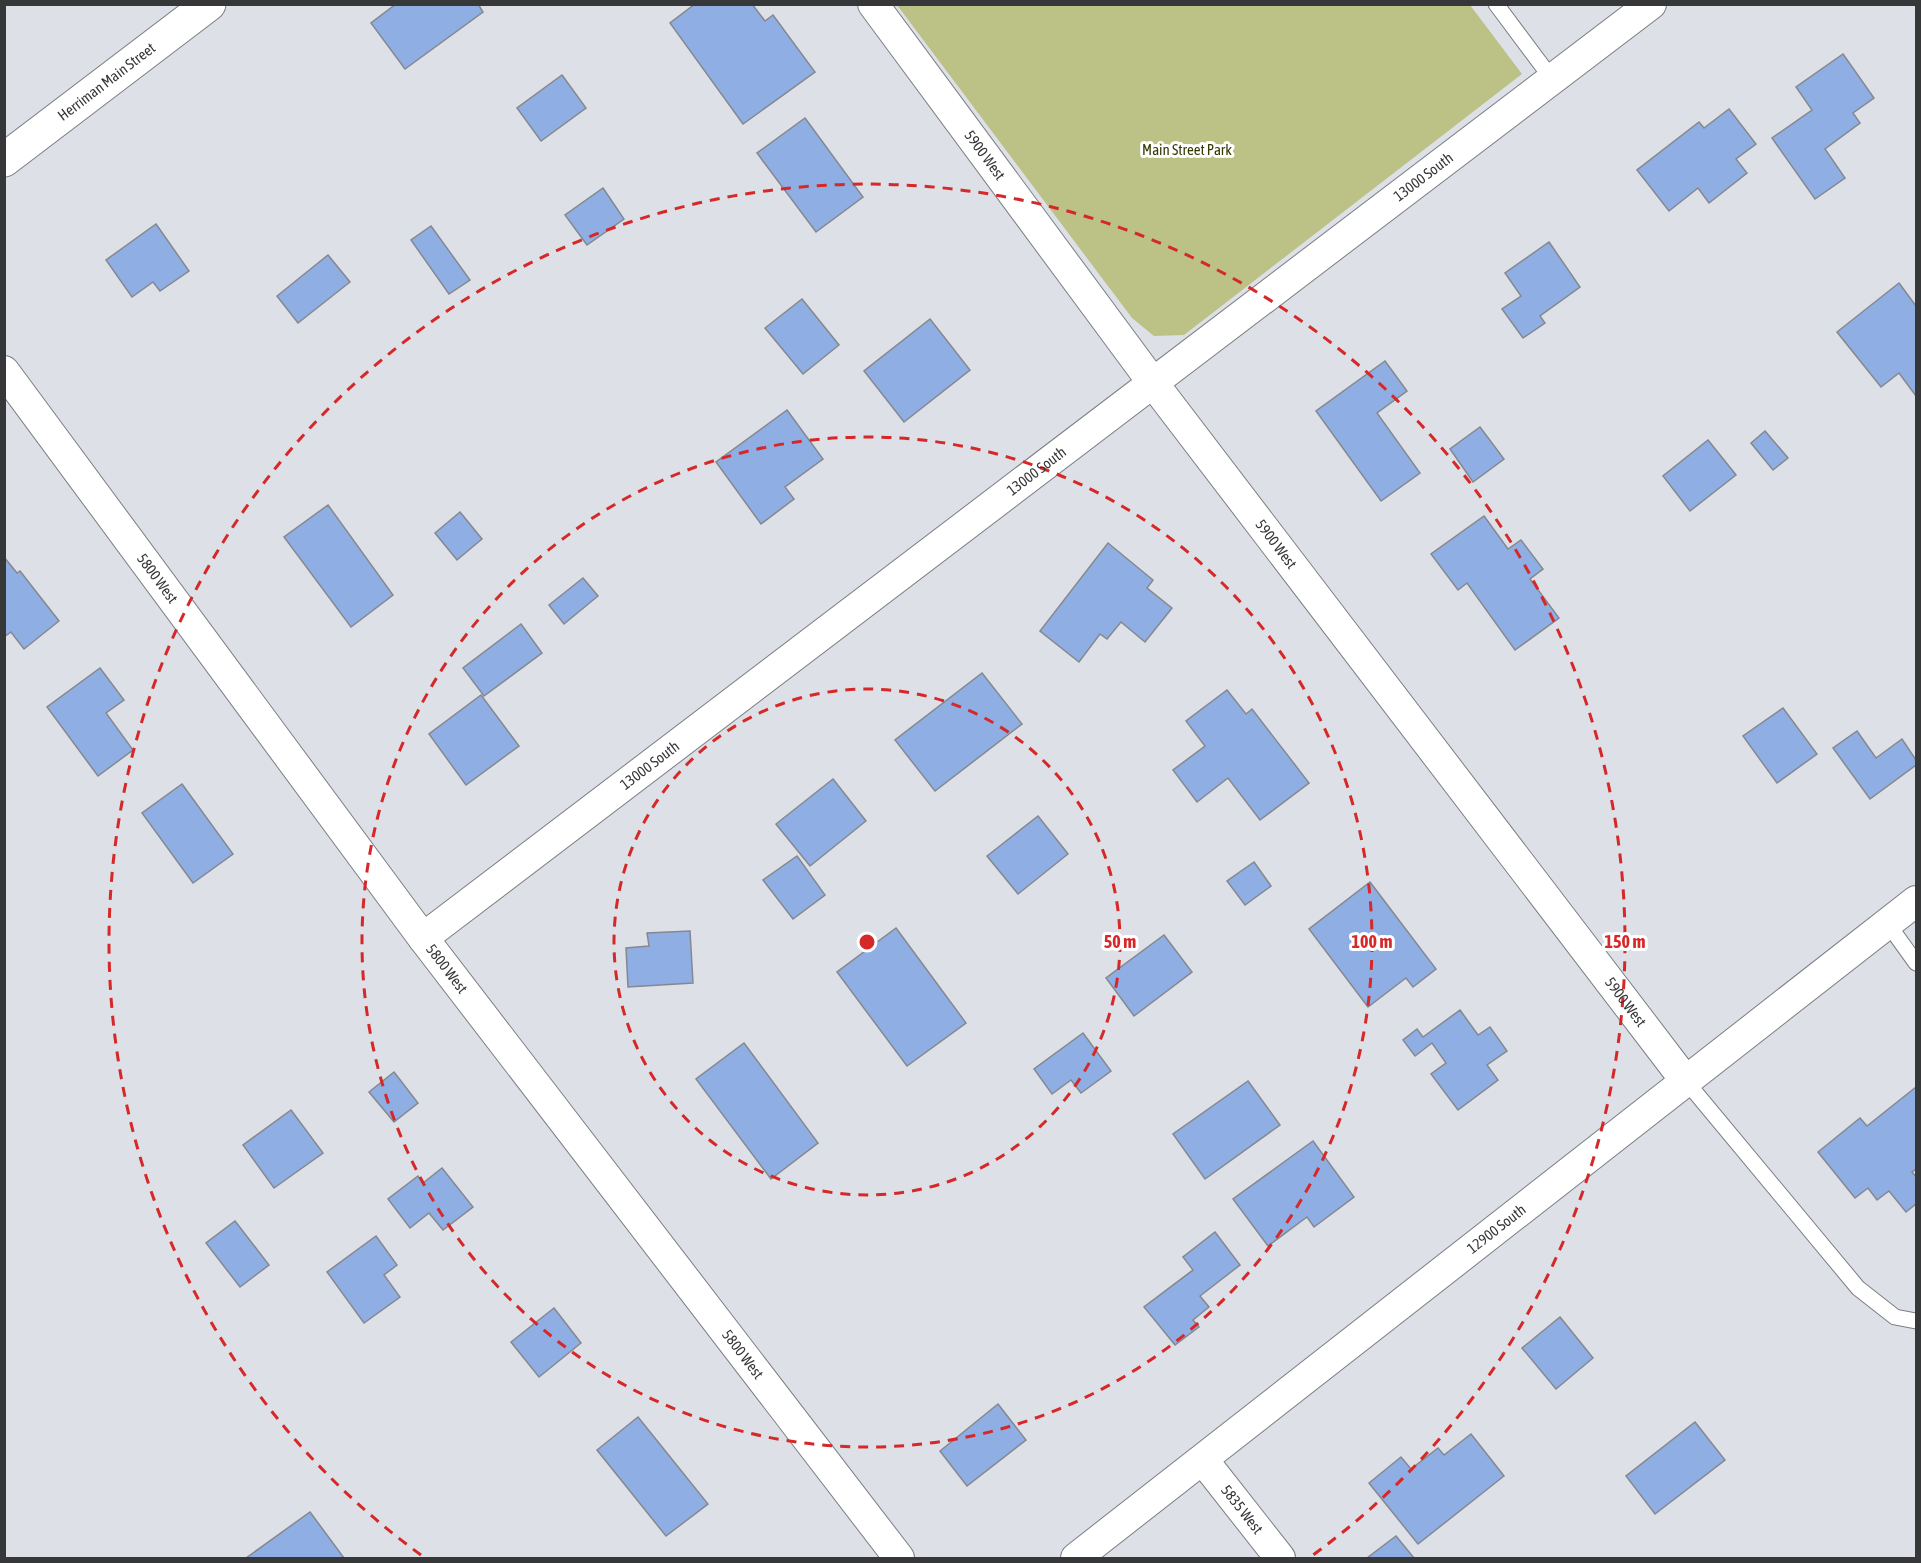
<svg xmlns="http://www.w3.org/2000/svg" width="1921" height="1563" viewBox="0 0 1921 1563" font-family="'Asap Condensed',sans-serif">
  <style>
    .green { fill: #bcc186 }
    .building { fill: #8faee4; stroke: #85888e; stroke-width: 1.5 }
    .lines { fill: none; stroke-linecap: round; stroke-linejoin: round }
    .lane-casing { stroke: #7b7e83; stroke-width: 17 }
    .street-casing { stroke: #7b7e83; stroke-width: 32 }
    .secondary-casing { stroke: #7b7e83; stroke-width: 35 }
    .lane { stroke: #fff; stroke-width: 15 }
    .street { stroke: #fff; stroke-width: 30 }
    .secondary { stroke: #fff; stroke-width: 33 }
    .ring { fill: none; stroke: #d62828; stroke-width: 3; stroke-dasharray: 10 8 }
    .labels { text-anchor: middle; stroke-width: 6; stroke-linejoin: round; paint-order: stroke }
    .street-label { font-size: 15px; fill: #363739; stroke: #fff }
    .park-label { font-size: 15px; fill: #373905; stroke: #fff }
    .centre { fill: #d62828; stroke: #fff; stroke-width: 3 }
    .ring-label { font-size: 18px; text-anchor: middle; font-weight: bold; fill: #d62828; stroke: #fff; stroke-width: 6; stroke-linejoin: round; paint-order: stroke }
  </style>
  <rect width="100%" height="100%" fill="#dde0e6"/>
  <polygon class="green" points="897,5 1470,5 1522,74 1184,335 1154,336 1132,318"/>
  <g class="building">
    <polygon points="396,4 478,4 483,12 405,69 371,23"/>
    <polygon points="695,4 752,4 765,21 773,15 815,72 743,124 670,23"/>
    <polygon points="1843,54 1874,98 1853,113 1860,123 1825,149 1845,178 1815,199 1772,138 1812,110 1796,87"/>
    <polygon points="562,75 586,108 541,141 517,108"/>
    <polygon points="1729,109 1756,144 1736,159 1747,173 1709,203 1698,188 1669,211 1637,170 1699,122 1704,128"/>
    <polygon points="805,118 863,197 816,232 757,153"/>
    <polygon points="603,188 624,219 587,245 565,215"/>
    <polygon points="156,224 189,271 160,291 153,282 132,297 106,260"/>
    <polygon points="431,226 470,280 449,294 411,240"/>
    <polygon points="1549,242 1580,287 1540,316 1545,323 1523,338 1502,309 1521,296 1505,273"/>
    <polygon points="328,255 350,282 298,323 277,296"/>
    <polygon points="1899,283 1916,306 1916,396 1899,373 1881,387 1837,332"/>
    <polygon points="802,299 839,345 803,374 765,328"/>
    <polygon points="930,319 970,370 904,422 864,371"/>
    <polygon points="1385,361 1407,391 1377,413 1420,473 1381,501 1316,411"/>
    <polygon points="787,410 823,459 785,487 794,499 761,524 716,462"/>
    <polygon points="1480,427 1504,459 1473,482 1450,449"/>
    <polygon points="1765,431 1788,458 1773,470 1751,443"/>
    <polygon points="1708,440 1736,475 1690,511 1663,476"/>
    <polygon points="328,505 393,595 351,627 284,537"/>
    <polygon points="460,512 482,539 457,560 435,533"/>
    <polygon points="1484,516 1508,549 1521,540 1543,569 1530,579 1559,618 1515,650 1467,583 1458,590 1431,554"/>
    <polygon points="1108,543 1153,580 1147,588 1172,608 1145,642 1121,622 1107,639 1100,634 1079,662 1040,631"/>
    <polygon points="4,557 17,573 20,571 59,621 24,649 11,632 4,637"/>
    <polygon points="583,578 598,596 564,624 549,605"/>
    <polygon points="521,624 542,653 484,696 463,668"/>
    <polygon points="100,668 124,700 106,713 133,750 98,776 47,707"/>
    <polygon points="982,673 1022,724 935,791 895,740"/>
    <polygon points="1227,690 1246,714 1252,709 1309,783 1260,820 1228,778 1197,802 1173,770 1205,746 1186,721"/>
    <polygon points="481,695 519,746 466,785 429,734"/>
    <polygon points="1783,708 1817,754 1777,783 1743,736"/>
    <polygon points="1857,731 1876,758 1902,739 1916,760 1916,765 1870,799 1833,748"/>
    <polygon points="833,779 866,821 810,866 776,824"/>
    <polygon points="182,784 233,854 193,883 142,813"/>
    <polygon points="1038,816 1068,854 1018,894 987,856"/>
    <polygon points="797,856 825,895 793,919 763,880"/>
    <polygon points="1254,862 1271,886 1245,905 1227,881"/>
    <polygon points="1370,882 1436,969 1413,987 1406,978 1368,1007 1309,929"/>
    <polygon points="896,928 966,1023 907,1066 837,972"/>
    <polygon points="690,931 693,983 628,987 626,948 649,946 647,933"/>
    <polygon points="1164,935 1192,972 1134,1016 1106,978"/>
    <polygon points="1460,1010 1478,1035 1490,1027 1507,1051 1487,1065 1498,1080 1458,1110 1431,1074 1446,1063 1432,1043 1415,1056 1403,1040 1417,1029 1423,1037"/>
    <polygon points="1083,1033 1111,1071 1081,1093 1071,1080 1052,1094 1034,1069"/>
    <polygon points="744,1043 818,1143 771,1179 696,1079"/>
    <polygon points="394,1072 418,1103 394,1122 369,1092"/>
    <polygon points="1248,1081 1280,1125 1205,1179 1173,1134"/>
    <polygon points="1916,1087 1916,1169 1912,1172 1916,1177 1916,1204 1906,1212 1889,1191 1877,1200 1868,1188 1855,1198 1818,1152 1860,1118 1867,1126"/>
    <polygon points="291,1110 323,1153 274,1188 243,1145"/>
    <polygon points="1313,1141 1354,1197 1314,1227 1307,1217 1268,1246 1233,1199"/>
    <polygon points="442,1168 473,1207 443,1230 429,1213 410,1228 388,1199 418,1176 423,1183"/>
    <polygon points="235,1221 269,1265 240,1287 206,1243"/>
    <polygon points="1215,1232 1240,1265 1200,1296 1209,1307 1193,1320 1199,1327 1175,1345 1144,1307 1193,1270 1183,1257"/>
    <polygon points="376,1236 397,1265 384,1275 400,1297 364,1323 327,1272"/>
    <polygon points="554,1308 581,1343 539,1377 511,1342"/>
    <polygon points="1560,1317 1593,1358 1556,1389 1522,1348"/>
    <polygon points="998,1404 1026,1440 967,1486 940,1451"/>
    <polygon points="638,1417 708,1504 666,1536 597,1450"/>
    <polygon points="1695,1422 1725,1460 1655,1514 1626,1476"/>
    <polygon points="1471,1434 1504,1476 1418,1544 1369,1483 1401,1457 1411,1469 1438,1448 1444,1455"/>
    <polygon points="310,1512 344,1558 246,1558"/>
    <polygon points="1396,1536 1414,1558 1367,1558"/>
  </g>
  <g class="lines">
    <g class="lane-casing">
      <g id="lane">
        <polyline points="1496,4 1552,79"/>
        <polyline points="1888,924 1916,963"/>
        <polyline points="1685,1080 1858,1288 1895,1317 1916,1321"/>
      </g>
    </g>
    <g class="street-casing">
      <g id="street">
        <path id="s1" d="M873,4L1153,383L1685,1080"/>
        <path id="s2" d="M4,371L423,938L899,1558"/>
        <path id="s3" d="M423,938L1651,4"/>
        <path id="s4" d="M1203,1460L1280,1558"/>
        <path id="s5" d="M1076,1558L1916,901"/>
      </g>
    </g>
    <g class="secondary-casing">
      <g id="secondary">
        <path id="s6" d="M4,160L209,4"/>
      </g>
    </g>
    <use href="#lane" class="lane"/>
    <use href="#street" class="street"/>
    <use href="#secondary" class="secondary"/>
  </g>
  <g class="ring">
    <circle cx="867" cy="942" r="253"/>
    <circle cx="867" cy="942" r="505"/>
    <path d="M421 1555A758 758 0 1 1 1313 1555"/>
  </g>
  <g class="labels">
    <g class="street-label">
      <text dy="5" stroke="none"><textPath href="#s6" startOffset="129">Herriman Main Street</textPath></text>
      <text dy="5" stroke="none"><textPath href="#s1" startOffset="188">5900 West</textPath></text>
      <text dy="5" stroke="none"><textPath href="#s3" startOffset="1257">13000 South</textPath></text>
      <text dy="5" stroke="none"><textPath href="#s3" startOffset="771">13000 South</textPath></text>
      <text dy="5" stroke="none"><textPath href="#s1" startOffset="674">5900 West</textPath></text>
      <text dy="5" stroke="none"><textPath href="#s2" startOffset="258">5800 West</textPath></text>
      <text dy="5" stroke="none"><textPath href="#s3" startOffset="285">13000 South</textPath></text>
      <text dy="5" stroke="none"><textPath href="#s2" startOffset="744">5800 West</textPath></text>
      <text dy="5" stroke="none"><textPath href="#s1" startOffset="1250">5900 West</textPath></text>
      <text dy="5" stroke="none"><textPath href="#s5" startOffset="534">12900 South</textPath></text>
      <text dy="5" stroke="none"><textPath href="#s2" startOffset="1230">5800 West</textPath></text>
      <text dy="5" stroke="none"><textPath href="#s4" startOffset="63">5835 West</textPath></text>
    </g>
    <g class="park-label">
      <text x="1187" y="155">Main Street Park</text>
    </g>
  </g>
  <circle cx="867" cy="942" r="9" class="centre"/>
  <g class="ring-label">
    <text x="1120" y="948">50 m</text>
    <text x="1372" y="948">100 m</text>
    <text x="1625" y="948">150 m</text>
  </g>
  <rect width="1921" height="1563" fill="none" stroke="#363739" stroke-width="12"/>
</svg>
